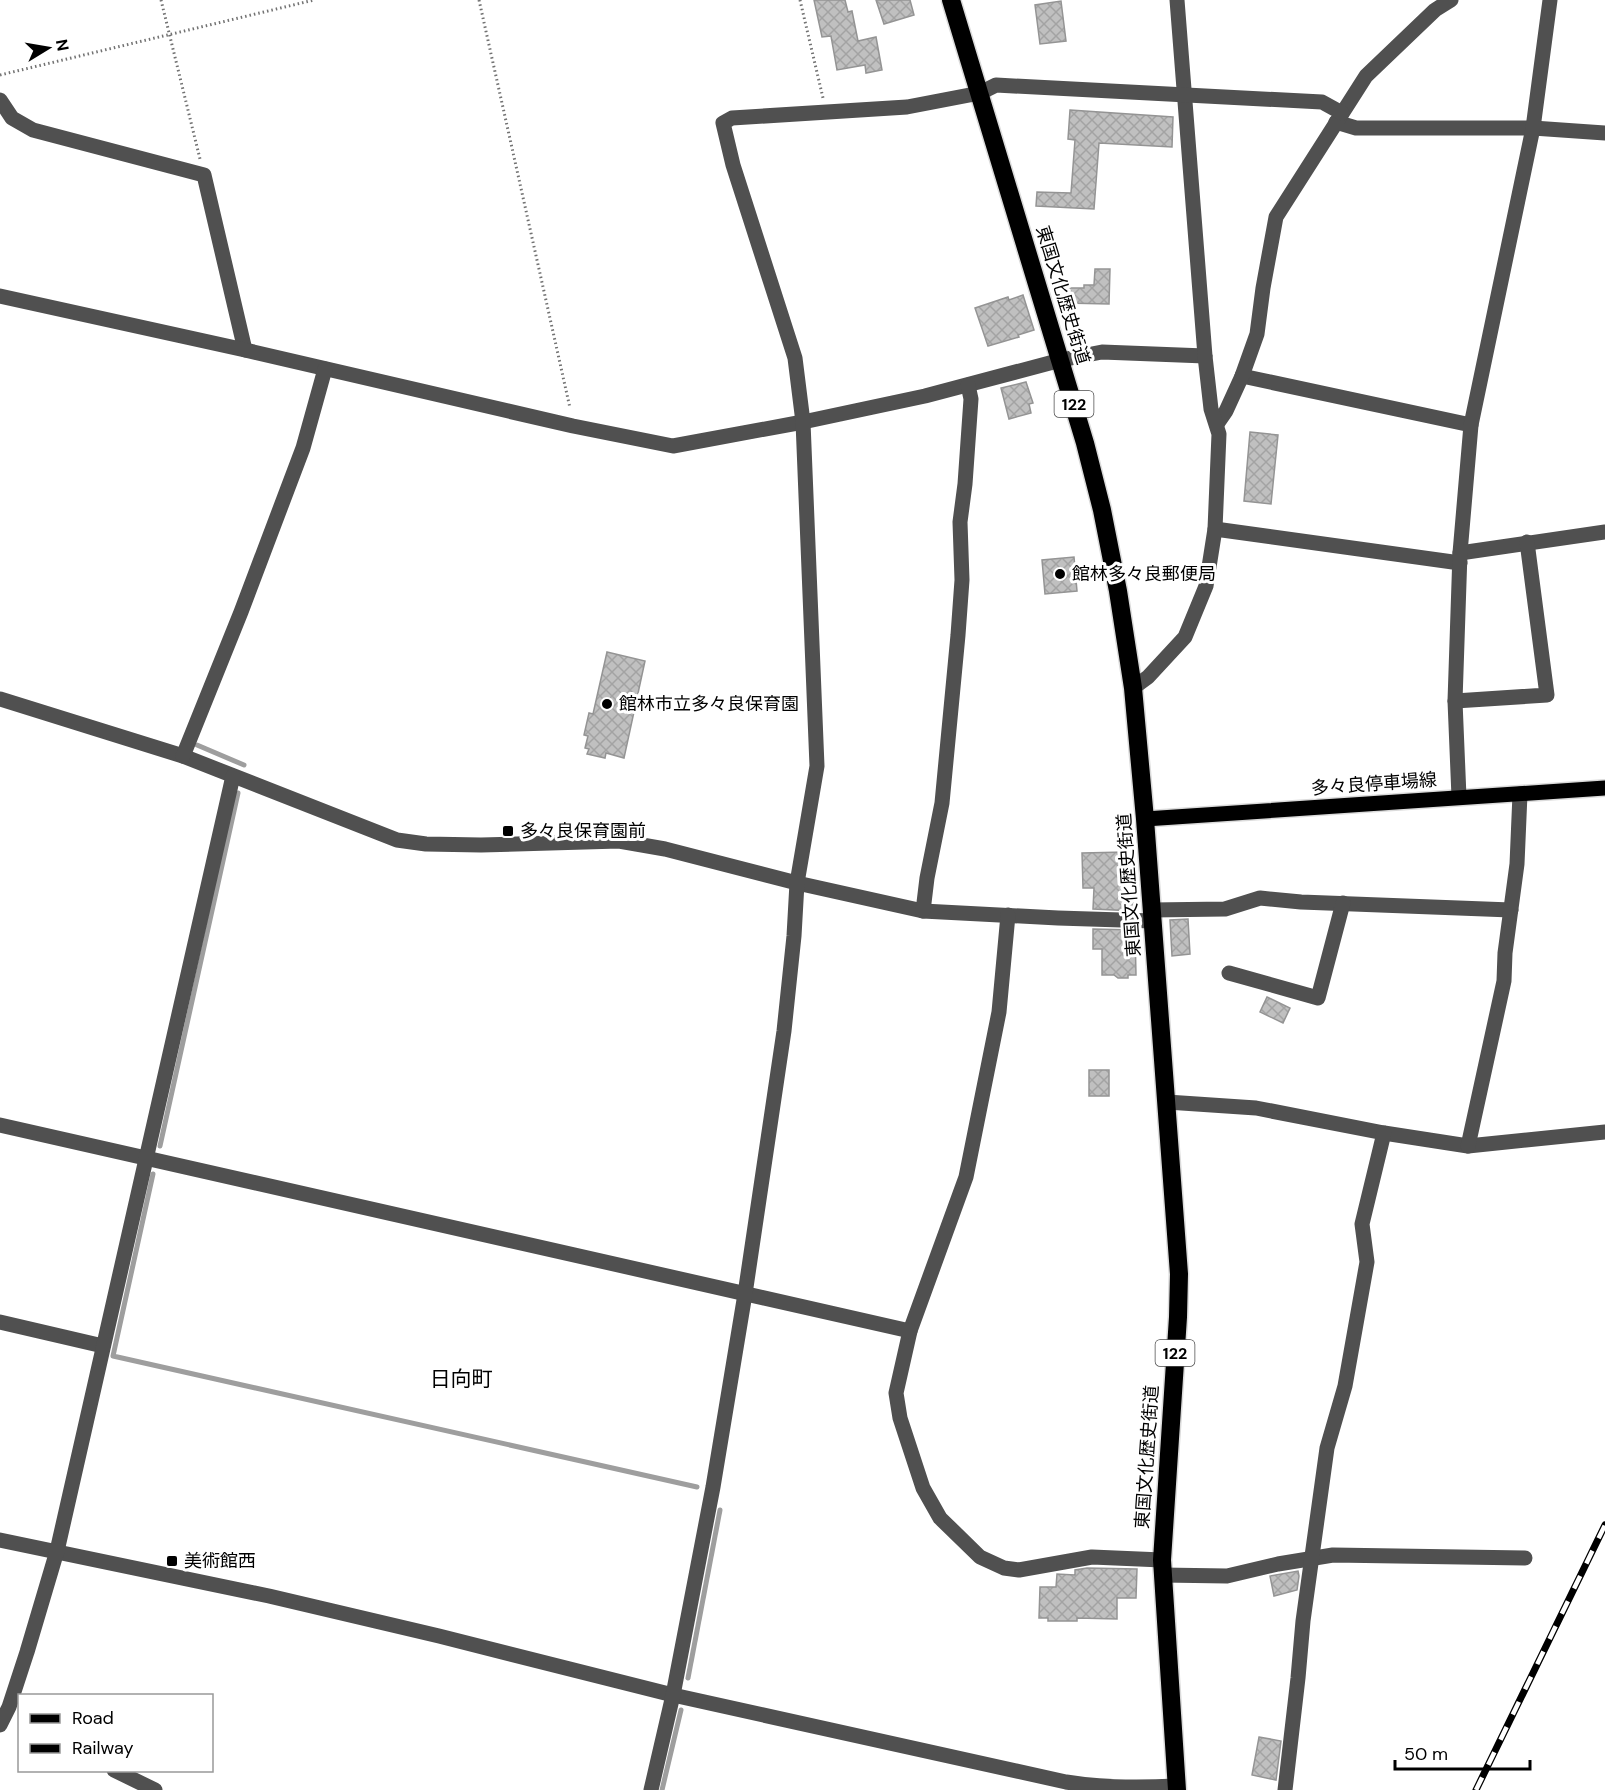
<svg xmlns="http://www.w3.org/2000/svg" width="1605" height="1790" viewBox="0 0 1605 1790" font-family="'DM Sans','Noto Sans JP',sans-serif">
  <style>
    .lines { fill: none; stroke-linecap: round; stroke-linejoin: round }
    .stream { stroke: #9e9e9e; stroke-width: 5 }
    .building { fill: url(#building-cross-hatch); stroke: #949494; stroke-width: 1.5 }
    .major-casing { stroke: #dbdbdb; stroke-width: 18 }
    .highway-casing { stroke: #dbdbdb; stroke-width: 21 }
    .path { stroke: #727272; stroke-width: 3; stroke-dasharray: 1.5 3; stroke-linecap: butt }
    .minor { stroke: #505050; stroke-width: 15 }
    .major { stroke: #000; stroke-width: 15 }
    .highway { stroke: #000; stroke-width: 18 }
    .rail-casing { stroke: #000; stroke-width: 7 }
    .rail { stroke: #fff; stroke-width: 4.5; stroke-dasharray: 14; stroke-linecap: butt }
    .poi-dot { fill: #000; stroke: #fff; stroke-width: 2 }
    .labels { text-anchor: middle; stroke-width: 6; stroke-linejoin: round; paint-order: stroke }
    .shield { fill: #fff; stroke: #4c4c4c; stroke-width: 1.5 }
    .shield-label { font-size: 16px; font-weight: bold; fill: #000 }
    .street-label { font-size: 18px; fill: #000; stroke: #fff }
    .poi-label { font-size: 18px; fill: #000; stroke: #fff; text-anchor: start }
    .quarter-label { font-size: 21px; fill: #000; stroke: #fff }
  </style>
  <defs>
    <pattern id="building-cross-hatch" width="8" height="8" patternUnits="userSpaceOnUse" patternTransform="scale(1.5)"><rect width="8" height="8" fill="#c0c0c0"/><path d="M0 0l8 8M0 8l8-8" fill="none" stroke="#a3a3a3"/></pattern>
  </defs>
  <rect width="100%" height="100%" fill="#fff"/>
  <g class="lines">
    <g class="stream">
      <polyline points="197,745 244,765"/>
      <polyline points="160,1146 238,793"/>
      <polyline points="153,1174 113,1356 697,1487"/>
      <polyline points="688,1678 720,1510"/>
      <polyline points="662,1790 681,1710"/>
    </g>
  </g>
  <g class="building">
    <polygon points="814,0 845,0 848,12 852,11 858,41 876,37 882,70 866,73 865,65 837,70 831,36 822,37"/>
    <polygon points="876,0 910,0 914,15 884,24"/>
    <polygon points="1061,1 1066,41 1040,44 1035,5"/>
    <polygon points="1070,110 1173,117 1172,147 1099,143 1094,209 1036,206 1037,192 1071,193 1075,140 1068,139"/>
    <polygon points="1095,269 1110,269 1109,304 1065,303 1066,288 1084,288 1084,285 1094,285"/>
    <polygon points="1023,295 1034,330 1018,335 1019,337 988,346 975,308 1008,297 1009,300"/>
    <polygon points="1026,382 1033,403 1029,404 1031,413 1009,419 1001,388"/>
    <polygon points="1250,432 1278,435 1271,504 1244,501"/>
    <polygon points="1074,557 1077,591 1045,594 1042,560"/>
    <polygon points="607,652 645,661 624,758 606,753 605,758 587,754 589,749 585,748 588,736 584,735 589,713 593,714"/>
    <polygon points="1125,852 1126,890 1135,890 1135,911 1093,909 1094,888 1083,888 1082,853"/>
    <polygon points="1188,919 1190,954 1172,956 1170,920"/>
    <polygon points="1093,929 1135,930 1136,975 1128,975 1128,978 1118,978 1114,975 1102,975 1102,949 1093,949"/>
    <polygon points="1267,997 1290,1008 1283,1023 1260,1012"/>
    <rect x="1089" y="1070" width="20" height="26"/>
    <polygon points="1087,1568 1137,1569 1136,1598 1117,1598 1117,1619 1077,1618 1077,1621 1048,1621 1048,1618 1039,1618 1040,1587 1056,1587 1057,1574 1075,1575 1075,1570"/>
    <polygon points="1298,1571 1299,1576 1297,1590 1274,1596 1270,1576"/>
    <polygon points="1259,1737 1281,1741 1276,1780 1252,1775"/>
  </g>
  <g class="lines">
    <g class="major-casing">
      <polyline id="major" points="1145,819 1605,788"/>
    </g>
    <g class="highway-casing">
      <polyline id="highway" points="951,0 1085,443 1102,510 1118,591 1133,688 1145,819 1179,1274 1178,1317 1162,1560 1177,1790"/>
    </g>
    <g class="path">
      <polyline points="161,0 200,159"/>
      <polyline points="479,0 570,408"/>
      <polyline points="800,0 823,98"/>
      <polyline points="0,75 314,0"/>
    </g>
    <g class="minor">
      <polyline points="0,100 12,118 33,130 204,175 245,350"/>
      <polyline points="1336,122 1356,128 1533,128 1605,133"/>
      <polyline points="0,296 245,350 573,426 673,446 803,422 925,396 1061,360 1102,352 1205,356"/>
      <polyline points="1242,376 1471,425"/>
      <polyline points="1217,424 1226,411 1242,376 1257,334 1263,288 1276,217 1366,76 1435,10 1451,0"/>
      <polyline points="1215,529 1460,563"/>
      <polyline points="1460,553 1605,532"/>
      <polyline points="1133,688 1148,677 1185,637 1206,586 1215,529 1219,434 1211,409 1205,356 1177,0"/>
      <polyline points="0,699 183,756 397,840 426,844 481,845 619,841 665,849 797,883 923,911 1058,918 1153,921"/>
      <polyline points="1455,701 1547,695 1527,542"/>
      <polyline points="183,756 241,612 303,448 325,369"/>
      <polyline points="1459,797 1455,701 1460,553 1471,425 1533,128 1550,0"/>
      <polyline points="1152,910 1225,909 1260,898 1301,902 1511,910"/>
      <polyline points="923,911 927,878 942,803 958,635 962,580 960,522 965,484 971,399 968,385"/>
      <polyline points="1008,915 999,1012 966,1177 910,1331 896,1393 900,1418 923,1488 940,1518 980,1557 1004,1568 1019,1570 1092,1557 1162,1560"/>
      <polyline points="1229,973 1318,998 1343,903"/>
      <polyline points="1167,1102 1256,1108 1384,1133 1468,1146 1605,1132"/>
      <polyline points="0,1125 910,1331"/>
      <polyline points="1468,1146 1504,981 1505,953 1517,864 1520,794"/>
      <polyline points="0,1322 103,1346"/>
      <path d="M0,1540L269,1596L439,1636L673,1695L1066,1782C1102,1788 1139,1788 1176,1786"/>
      <polyline points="1162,1575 1227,1576 1278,1564 1333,1555 1525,1558"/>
      <polyline points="0,1725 9,1707 27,1652 57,1551 233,776"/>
      <polyline points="114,1770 155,1790"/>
      <polyline points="651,1790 673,1695 713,1487 745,1294 784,1031 794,936 797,883 817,766 803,422 795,358 733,165 723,123 732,118 907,107 980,93 996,85 1322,102 1342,113"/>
      <polyline points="1285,1790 1298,1678 1303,1621 1327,1448 1345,1386 1367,1262 1362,1224 1384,1133"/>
    </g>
    <use href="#major" class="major"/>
    <use href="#highway" class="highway"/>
    <g class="rail-casing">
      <polyline id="rail" points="1476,1790 1605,1525"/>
    </g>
    <use href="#rail" class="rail"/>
  </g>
  <g class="poi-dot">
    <circle cx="1060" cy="574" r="6"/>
    <circle cx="607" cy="704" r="6"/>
    <rect x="502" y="825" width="12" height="12" rx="3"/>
    <rect x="166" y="1555" width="12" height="12" rx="3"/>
  </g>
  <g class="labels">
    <g class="shield">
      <rect x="1054.5" y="391" width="39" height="26" rx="4.5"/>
      <rect x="1155.5" y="1340" width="39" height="26" rx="4.5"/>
    </g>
    <g class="shield-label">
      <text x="1074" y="410">122</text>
      <text x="1175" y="1359">122</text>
    </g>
    <g class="street-label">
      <text transform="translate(1063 295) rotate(73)" y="6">東国文化歴史街道</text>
      <text transform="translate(1374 784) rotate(-4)" y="6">多々良停車場線</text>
      <text transform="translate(1129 885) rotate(-94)" y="6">東国文化歴史街道</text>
      <text transform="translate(1147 1457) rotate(-86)" y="6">東国文化歴史街道</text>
    </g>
    <g class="poi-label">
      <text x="1072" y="580">館林多々良郵便局</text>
      <text x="619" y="710">館林市立多々良保育園</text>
      <text x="520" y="837">多々良保育園前</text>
      <text x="184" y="1567">美術館西</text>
    </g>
    <g class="quarter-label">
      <text x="461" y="1386">日向町</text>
    </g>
  </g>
  <rect x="18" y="1694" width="195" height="78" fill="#ffffff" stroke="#999999" stroke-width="1.5"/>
  <rect x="30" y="1714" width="30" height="9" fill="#000000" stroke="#999999" stroke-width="1.5"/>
  <text x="72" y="1724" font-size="18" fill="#000000">Road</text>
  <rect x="30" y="1744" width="30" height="9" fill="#000000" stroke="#999999" stroke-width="1.5"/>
  <text x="72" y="1754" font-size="18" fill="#000000">Railway</text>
  <g transform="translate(48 48) rotate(79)" stroke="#ffffff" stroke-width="4.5" paint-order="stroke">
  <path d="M0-4.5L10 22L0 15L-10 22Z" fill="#000000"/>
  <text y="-9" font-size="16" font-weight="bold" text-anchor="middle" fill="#000000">N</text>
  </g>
  <path d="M1395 1760v9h135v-9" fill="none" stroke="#000000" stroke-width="3"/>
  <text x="1404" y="1760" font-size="18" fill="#000000" stroke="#ffffff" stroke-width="4.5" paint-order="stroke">50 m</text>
</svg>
